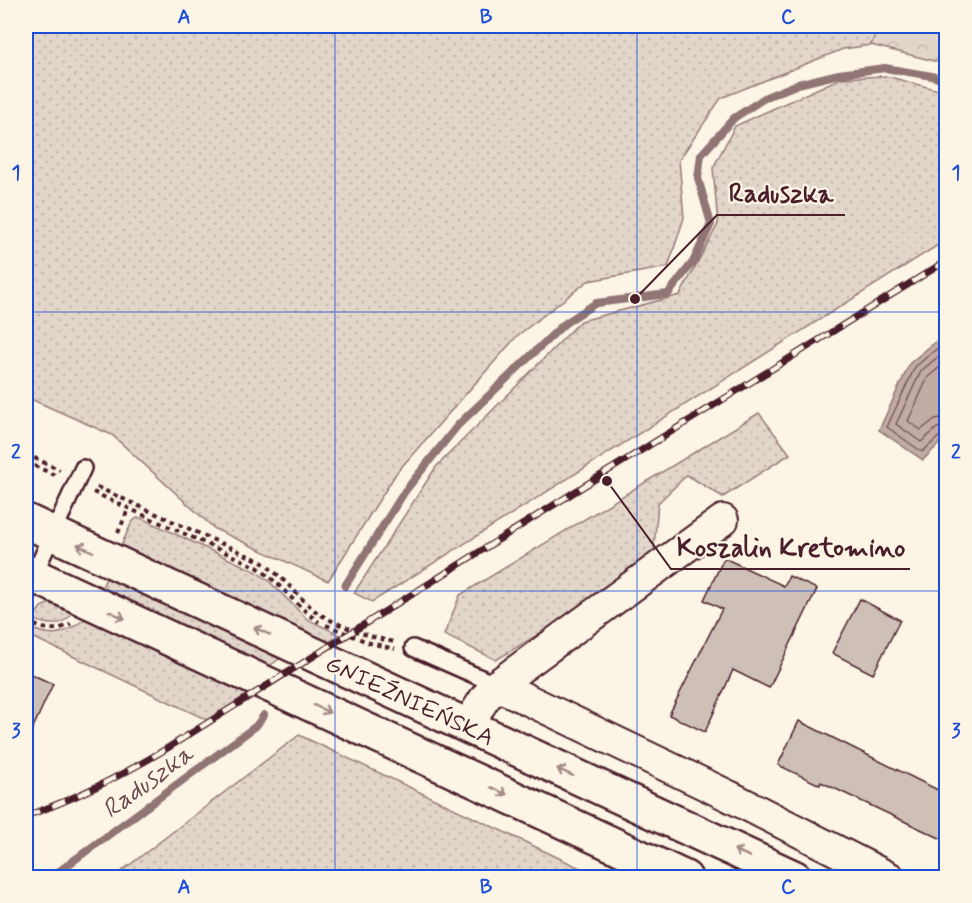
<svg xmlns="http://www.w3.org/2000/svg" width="972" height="903" viewBox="0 0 972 903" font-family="Mynerve,sans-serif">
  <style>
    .grass { fill: url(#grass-dots); stroke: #967a7a; stroke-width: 1.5 }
    .forest { fill: url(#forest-crowns); stroke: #967a7a; stroke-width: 1.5 }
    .water { fill: #c0aca5; stroke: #917474; stroke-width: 1.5 }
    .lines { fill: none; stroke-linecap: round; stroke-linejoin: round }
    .shore { stroke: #79575c; stroke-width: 1.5 }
    .stream { stroke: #917474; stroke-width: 8 }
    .building { fill: #cfc0b7; stroke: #4a1f2b; stroke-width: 1.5 }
    .service-casing { stroke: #4a1f2b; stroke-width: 20 }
    .minor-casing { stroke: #4a1f2b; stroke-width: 34 }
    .secondary-casing { stroke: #4a1f2b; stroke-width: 38 }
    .path { stroke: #4a1f2b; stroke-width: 4; stroke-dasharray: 4.5 4.5; stroke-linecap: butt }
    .service { stroke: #fcf5e5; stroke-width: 15 }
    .minor { stroke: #fcf5e5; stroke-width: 30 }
    .secondary { stroke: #fcf5e5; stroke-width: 33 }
    .rail-casing { stroke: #4a1f2b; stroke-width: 7 }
    .rail { stroke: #fcf5e5; stroke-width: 4.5; stroke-dasharray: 14; stroke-linecap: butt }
    .oneway { stroke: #a38a88 }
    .grid { fill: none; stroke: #1d4ed8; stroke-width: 1.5; stroke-opacity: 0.55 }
    .labels { text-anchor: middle; stroke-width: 4.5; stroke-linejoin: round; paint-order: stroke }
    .street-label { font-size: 24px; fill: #4a1f2b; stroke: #fcf5e5 }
    .water-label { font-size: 26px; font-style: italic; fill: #6d4950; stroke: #fcf5e5 }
    .leader { fill: none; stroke: #4a1f2b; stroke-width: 2 }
    .callout-dot { fill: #4a1f2b; stroke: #fcf5e5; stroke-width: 2 }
    .callout-label { font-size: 26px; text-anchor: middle; font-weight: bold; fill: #4a1f2b; stroke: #fcf5e5; stroke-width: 4.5; stroke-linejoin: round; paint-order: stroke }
    .neatline { fill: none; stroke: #1d4ed8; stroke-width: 2 }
    .grid-label { font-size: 20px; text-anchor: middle; font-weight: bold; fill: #1d4ed8 }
  </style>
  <defs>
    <pattern id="grass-dots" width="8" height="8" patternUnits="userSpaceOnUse" patternTransform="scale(1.5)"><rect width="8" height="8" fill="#e2d5ca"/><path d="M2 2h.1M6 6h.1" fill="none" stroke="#c3b6ae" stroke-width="1.8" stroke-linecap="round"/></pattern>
    <pattern id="forest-crowns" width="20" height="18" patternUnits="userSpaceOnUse" patternTransform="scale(1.5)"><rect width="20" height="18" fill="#e2d5ca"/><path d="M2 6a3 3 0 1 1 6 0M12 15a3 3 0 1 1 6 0" fill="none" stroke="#c3b6ae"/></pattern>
  </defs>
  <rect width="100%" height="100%" fill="#fcf5e5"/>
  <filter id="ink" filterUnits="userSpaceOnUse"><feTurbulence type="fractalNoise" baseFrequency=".0167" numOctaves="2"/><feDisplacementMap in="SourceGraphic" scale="12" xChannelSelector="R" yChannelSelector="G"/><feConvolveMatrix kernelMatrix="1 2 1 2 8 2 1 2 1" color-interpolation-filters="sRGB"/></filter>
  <g filter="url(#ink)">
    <g class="grass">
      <polygon points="26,26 879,26 871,45 843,49 721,98 679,160 684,218 668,267 588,281 517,336 397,472 328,581 215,529 112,435 26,397"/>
      <polygon points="886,76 946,92 946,240 372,602 354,593 436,467 581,321 680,295 718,224 713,168 735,126 841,78"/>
      <polygon points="759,413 790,454 723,497 687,475 658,503 653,558 585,606 496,660 444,635 460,595"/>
      <polygon points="137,518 141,518 255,571 268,580 307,619 340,635 326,644 120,548 132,522"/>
      <polygon points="108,574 285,655 265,669 100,591"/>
      <path d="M50,603H55L74,610C64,628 49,626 32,619L41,607Z"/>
      <path d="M89,616L253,693L207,720L26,634L28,627C55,640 66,633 89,616Z"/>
      <polygon points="299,735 599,877 114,877"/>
    </g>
    <polygon class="forest" points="879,26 946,26 946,64 871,45"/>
    <polygon class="water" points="946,333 946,437 923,460 879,430 910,363"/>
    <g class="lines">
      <g class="shore">
        <polyline points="946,341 915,367 887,427 922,452 941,435 946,434"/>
        <polyline points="946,350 921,371 896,424 921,442 937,428 946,426"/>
        <polyline points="946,362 928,377 908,421 921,430 935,419 946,417"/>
      </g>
      <g class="stream">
        <polyline points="345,586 405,491 458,425 564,324 596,303 668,294 693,262 711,224 698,178 701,155 734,118 766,97 798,84 839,74 885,68 932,76 946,81"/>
        <polyline points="50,878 256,726 264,715"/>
      </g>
    </g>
    <g class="building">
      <polygon points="724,558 784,586 789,576 817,589 769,688 733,670 705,732 669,715 722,609 704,600"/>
      <polygon points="860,599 900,620 873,674 832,653"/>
      <polygon points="26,672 53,684 26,743"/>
      <polygon points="799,721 946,794 946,841 821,782 820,785 778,765"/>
    </g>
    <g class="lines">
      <g class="service-casing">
        <g id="service">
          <polyline points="26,592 83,468"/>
          <polyline points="413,648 497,685"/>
        </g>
      </g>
      <g class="minor-casing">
        <g id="minor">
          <polyline points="497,685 729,796 890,878"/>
          <polyline points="467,726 485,698 497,685 723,520"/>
        </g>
      </g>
      <g class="secondary-casing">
        <g id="secondary">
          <polyline points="26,521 795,878"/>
          <polyline points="26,572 685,878"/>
        </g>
      </g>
      <g class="path">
        <polyline points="26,454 60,470"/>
        <polyline points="26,462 57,476"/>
        <path d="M97,487L260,561C281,575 295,593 313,609C327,622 376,640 396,642"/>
        <path d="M93,492L257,567C280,583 296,606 319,622"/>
        <polyline points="118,533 127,512"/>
        <path d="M26,621C42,629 53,633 71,624"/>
        <polyline points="326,625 370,643 395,649"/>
      </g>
      <use href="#service" class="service"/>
      <use href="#minor" class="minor"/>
      <use href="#secondary" class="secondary"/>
      <g class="rail-casing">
        <path id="rail" d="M26,816C75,799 121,776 166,749L603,474L946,261"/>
      </g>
      <use href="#rail" class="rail"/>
    </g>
    <defs><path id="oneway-shaft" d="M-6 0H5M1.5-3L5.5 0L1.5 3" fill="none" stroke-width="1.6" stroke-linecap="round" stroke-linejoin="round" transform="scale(1.5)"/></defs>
    <g class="oneway">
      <use href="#oneway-shaft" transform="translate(85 548) rotate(-155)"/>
      <use href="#oneway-shaft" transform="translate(117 615) rotate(25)"/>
      <use href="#oneway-shaft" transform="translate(262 631) rotate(-155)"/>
      <use href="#oneway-shaft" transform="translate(322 709) rotate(25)"/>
      <use href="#oneway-shaft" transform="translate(565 772) rotate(-155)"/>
      <use href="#oneway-shaft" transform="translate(499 791) rotate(25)"/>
      <use href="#oneway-shaft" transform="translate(742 853) rotate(-155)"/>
    </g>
  </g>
  <path class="grid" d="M335,26V878M637,26V878M26,312H946M26,591H946"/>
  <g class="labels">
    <g class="street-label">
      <text transform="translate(410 700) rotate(25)" y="8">GNIEŹNIEŃSKA</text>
    </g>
    <g class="water-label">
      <text transform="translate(147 781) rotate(-36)" y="9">Raduszka</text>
    </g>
  </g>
  <path class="leader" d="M635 299L717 215H845M607 481L671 569H910"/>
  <g class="callout-dot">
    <circle cx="635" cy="299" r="6"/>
    <circle cx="607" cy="481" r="6"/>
  </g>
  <g class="callout-label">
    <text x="781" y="202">Raduszka</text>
    <text x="791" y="556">Koszalin Kretomino</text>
  </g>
  <rect width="972" height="903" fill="none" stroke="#fcf5e5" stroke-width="66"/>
  <rect x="33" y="33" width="906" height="837" class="neatline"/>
  <g class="grid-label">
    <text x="184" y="23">A</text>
    <text x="486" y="23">B</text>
    <text x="788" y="23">C</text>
    <text x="16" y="179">1</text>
    <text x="956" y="179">1</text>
    <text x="16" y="458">2</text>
    <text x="956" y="458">2</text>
    <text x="16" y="737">3</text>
    <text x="956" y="737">3</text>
    <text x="184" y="893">A</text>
    <text x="486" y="893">B</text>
    <text x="788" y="893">C</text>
  </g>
</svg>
